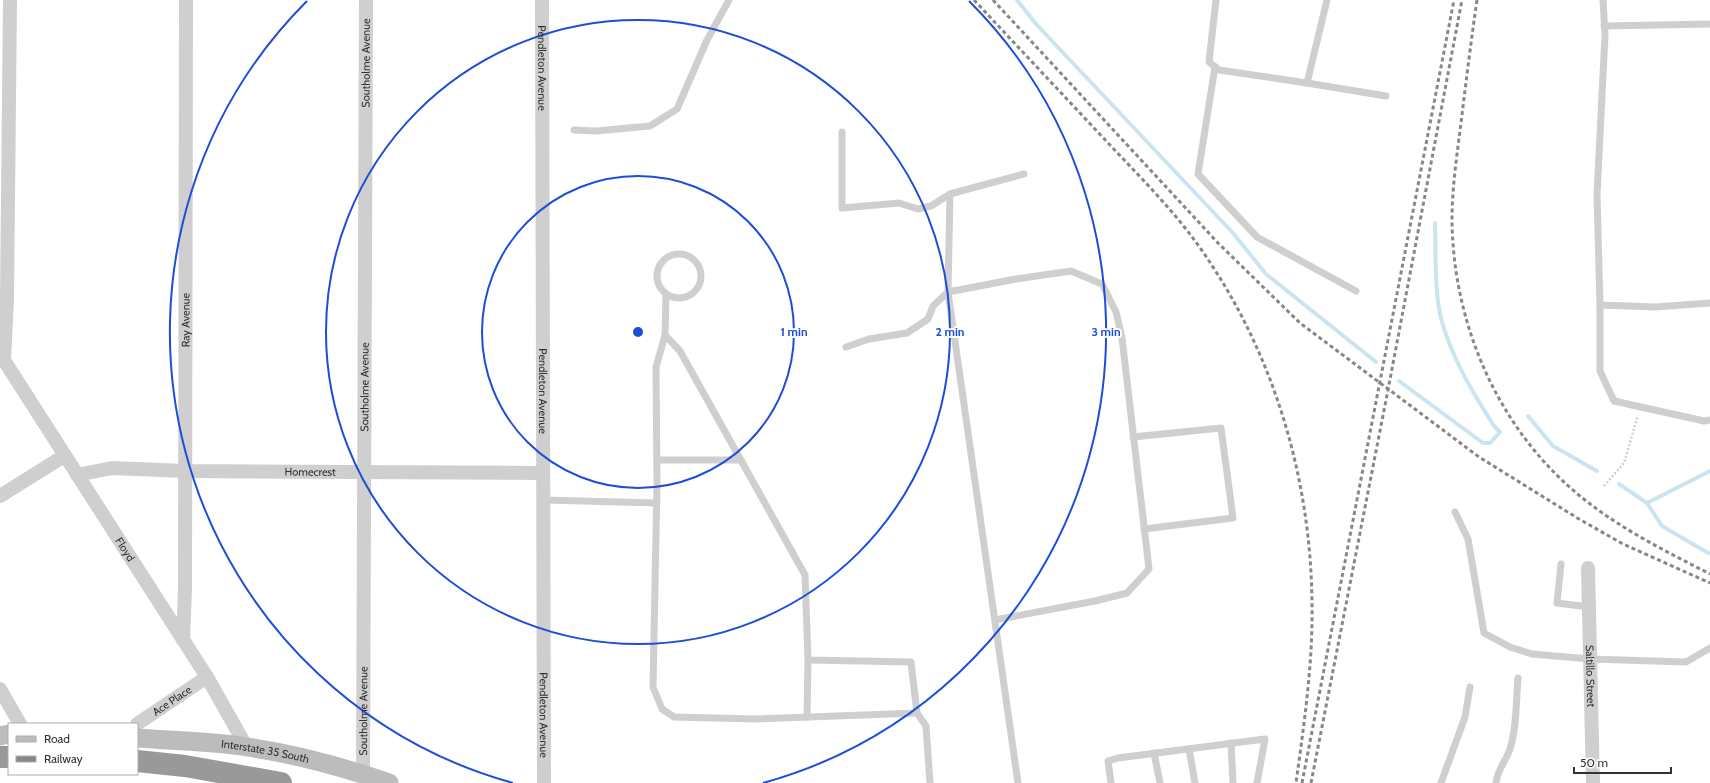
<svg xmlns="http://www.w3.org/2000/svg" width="1710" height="783" viewBox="0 0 1710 783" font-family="Cabin,sans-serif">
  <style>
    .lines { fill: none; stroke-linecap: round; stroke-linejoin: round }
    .stream { stroke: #cce3f0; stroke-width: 4 }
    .path { stroke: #cfcfcf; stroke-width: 2.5; stroke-dasharray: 2 2; stroke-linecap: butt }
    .service { stroke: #cfcfcf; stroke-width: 7 }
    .minor { stroke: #cfcfcf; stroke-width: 14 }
    .secondary { stroke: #bcbcbc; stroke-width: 19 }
    .motorway { stroke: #999; stroke-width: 22 }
    .rail { stroke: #878787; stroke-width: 3; stroke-dasharray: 4 3; stroke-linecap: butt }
    .ring { fill: none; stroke: #1d4ed8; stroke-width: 2 }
    .labels { text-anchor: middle; stroke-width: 4; stroke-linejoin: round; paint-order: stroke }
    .street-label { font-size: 11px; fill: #323232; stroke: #fff }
    .centre { fill: #1d4ed8; stroke: #fff; stroke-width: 2 }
    .ring-label { font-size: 12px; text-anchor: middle; font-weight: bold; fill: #1d4ed8; stroke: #fff; stroke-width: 4; stroke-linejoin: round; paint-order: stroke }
  </style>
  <rect width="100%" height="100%" fill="#fff"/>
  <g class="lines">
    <g class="stream">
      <polyline points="1017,0 1036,24 1233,233 1266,274 1376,362"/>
      <path d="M1399,381L1483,443H1490L1500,432L1494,426C1473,393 1453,360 1442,322C1434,294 1436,252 1435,223"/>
      <polyline points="1528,416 1553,446 1597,471"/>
      <polyline points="1619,484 1647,503 1662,526 1708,553"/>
      <polyline points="1647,503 1710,471"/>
    </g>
    <polyline class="path" points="1604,486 1624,463 1638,415"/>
    <g class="service">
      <polyline points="1216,0 1209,62 1219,70 1307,83 1327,0"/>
      <polyline points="1603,0 1605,35 1597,195 1600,305 1655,307 1710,303"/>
      <polyline points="1604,26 1710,24"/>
      <polyline points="1215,67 1198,174 1257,237 1356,291"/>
      <polyline points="1307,83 1386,96"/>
      <polyline points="574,130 596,131 650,126 677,109 707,40 729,0"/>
      <polyline points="842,132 842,208 899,203 918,209 931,206 950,194"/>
      <circle cx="679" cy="276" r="22"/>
      <polyline points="666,294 665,335 680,351 805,575 808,660 911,662 917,713 926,726 930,783"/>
      <polyline points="1600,305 1600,371 1614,401 1704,421 1710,420"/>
      <polyline points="665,335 656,367 657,483 653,687 662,709 674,717 755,719 917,713"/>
      <polyline points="846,347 869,339 907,333 928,319 933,306 948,292 1016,279 1071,271 1102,284 1116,312 1122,338 1149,569 1127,593 1095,601 995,620"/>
      <polyline points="1133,437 1221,428 1233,518 1144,529"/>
      <polyline points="657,460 741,460"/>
      <polyline points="543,500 657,503"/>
      <polyline points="1455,512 1468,539 1484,633 1510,647 1532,654 1590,659 1686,662 1710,648"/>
      <polyline points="1561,564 1557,603 1589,607"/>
      <polyline points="807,717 808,660"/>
      <polyline points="1231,743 1233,783"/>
      <polyline points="1189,749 1195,783"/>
      <polyline points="1154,753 1160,783"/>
      <polyline points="1018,783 948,292 950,194 1024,174"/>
      <polyline points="1111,783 1108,761 1118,758 1265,739 1257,783"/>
      <polyline points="1441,783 1465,717 1470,687"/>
      <path d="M1496,783C1497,770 1506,761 1510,749C1517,727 1516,701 1518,678"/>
    </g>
    <g class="minor">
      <path id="s1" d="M542,0L544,783"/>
      <path id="s2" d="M0,354L207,677L246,746"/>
      <polyline points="4,360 7,299 10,0"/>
      <path id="s3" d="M77,475L112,468L185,471L543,473"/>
      <polyline points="0,496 64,456"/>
      <path id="s4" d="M1588,568L1593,783"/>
      <path id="s5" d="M183,640L185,588L186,0"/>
      <polyline points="0,689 20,724"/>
      <path id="s6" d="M137,724L207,677"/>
      <path id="s7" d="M363,774L366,0"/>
    </g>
    <g class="secondary">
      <polyline points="0,736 9,734"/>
      <path id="s8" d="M137,738C173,741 211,741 247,747C295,754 343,767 389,783"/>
    </g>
    <g class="motorway">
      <polyline points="0,757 9,757"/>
      <polyline points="137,761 185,766 281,783"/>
    </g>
    <g class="rail">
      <path d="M974,0C1019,48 1064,96 1109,144C1145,182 1183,220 1211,264C1277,364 1311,484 1312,604C1313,664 1304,724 1296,783"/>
      <polyline points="993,0 1218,243 1300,323 1479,457 1579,519 1623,544 1710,583"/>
      <path d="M1477,0C1471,41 1466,82 1461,123C1457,155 1452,187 1452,220C1453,324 1498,429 1580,496C1619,528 1665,551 1710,574"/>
      <polyline points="1302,783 1454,0"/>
      <polyline points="1311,783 1388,390 1462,0"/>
    </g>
  </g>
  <g class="ring">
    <circle cx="638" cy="332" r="156"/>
    <circle cx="638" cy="332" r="312"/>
    <path d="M513 783A468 468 0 0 1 307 1M969 1A468 468 0 0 1 763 783"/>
  </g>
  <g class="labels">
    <g class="street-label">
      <text dy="4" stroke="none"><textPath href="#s7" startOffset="711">Southolme Avenue</textPath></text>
      <text dy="4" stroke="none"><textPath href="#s1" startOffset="68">Pendleton Avenue</textPath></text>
      <text dy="4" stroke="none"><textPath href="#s5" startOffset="320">Ray Avenue</textPath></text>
      <text dy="4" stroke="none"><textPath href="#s7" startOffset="387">Southolme Avenue</textPath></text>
      <text dy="4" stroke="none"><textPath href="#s1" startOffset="391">Pendleton Avenue</textPath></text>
      <text dy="4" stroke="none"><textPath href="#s3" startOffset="234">Homecrest</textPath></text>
      <text dy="4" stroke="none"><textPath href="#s2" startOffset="232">Floyd</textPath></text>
      <text dy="4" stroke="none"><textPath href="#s4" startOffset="108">Saltillo Street</textPath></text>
      <text dy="4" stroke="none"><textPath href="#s6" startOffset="42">Ace Place</textPath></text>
      <text dy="4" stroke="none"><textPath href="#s7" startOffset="63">Southolme Avenue</textPath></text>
      <text dy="4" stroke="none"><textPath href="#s1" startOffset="715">Pendleton Avenue</textPath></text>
      <text dy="4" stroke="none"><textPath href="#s8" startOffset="129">Interstate 35 South</textPath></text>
    </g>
  </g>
  <circle cx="638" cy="332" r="6" class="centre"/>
  <g class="ring-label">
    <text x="794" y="336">1 min</text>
    <text x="950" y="336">2 min</text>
    <text x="1106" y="336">3 min</text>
  </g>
  <rect x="8" y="723" width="130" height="52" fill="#ffffff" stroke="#adadad"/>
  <rect x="16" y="736" width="20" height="6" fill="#bcbcbc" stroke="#adadad"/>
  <text x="44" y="743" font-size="12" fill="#323232">Road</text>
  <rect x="16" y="756" width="20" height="6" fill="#878787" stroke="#adadad"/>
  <text x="44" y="763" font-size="12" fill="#323232">Railway</text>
  <path d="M1574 767v6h97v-6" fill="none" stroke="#323232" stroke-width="2"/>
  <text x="1580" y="767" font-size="12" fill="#323232" stroke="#ffffff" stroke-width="3" paint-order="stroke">50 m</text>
</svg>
